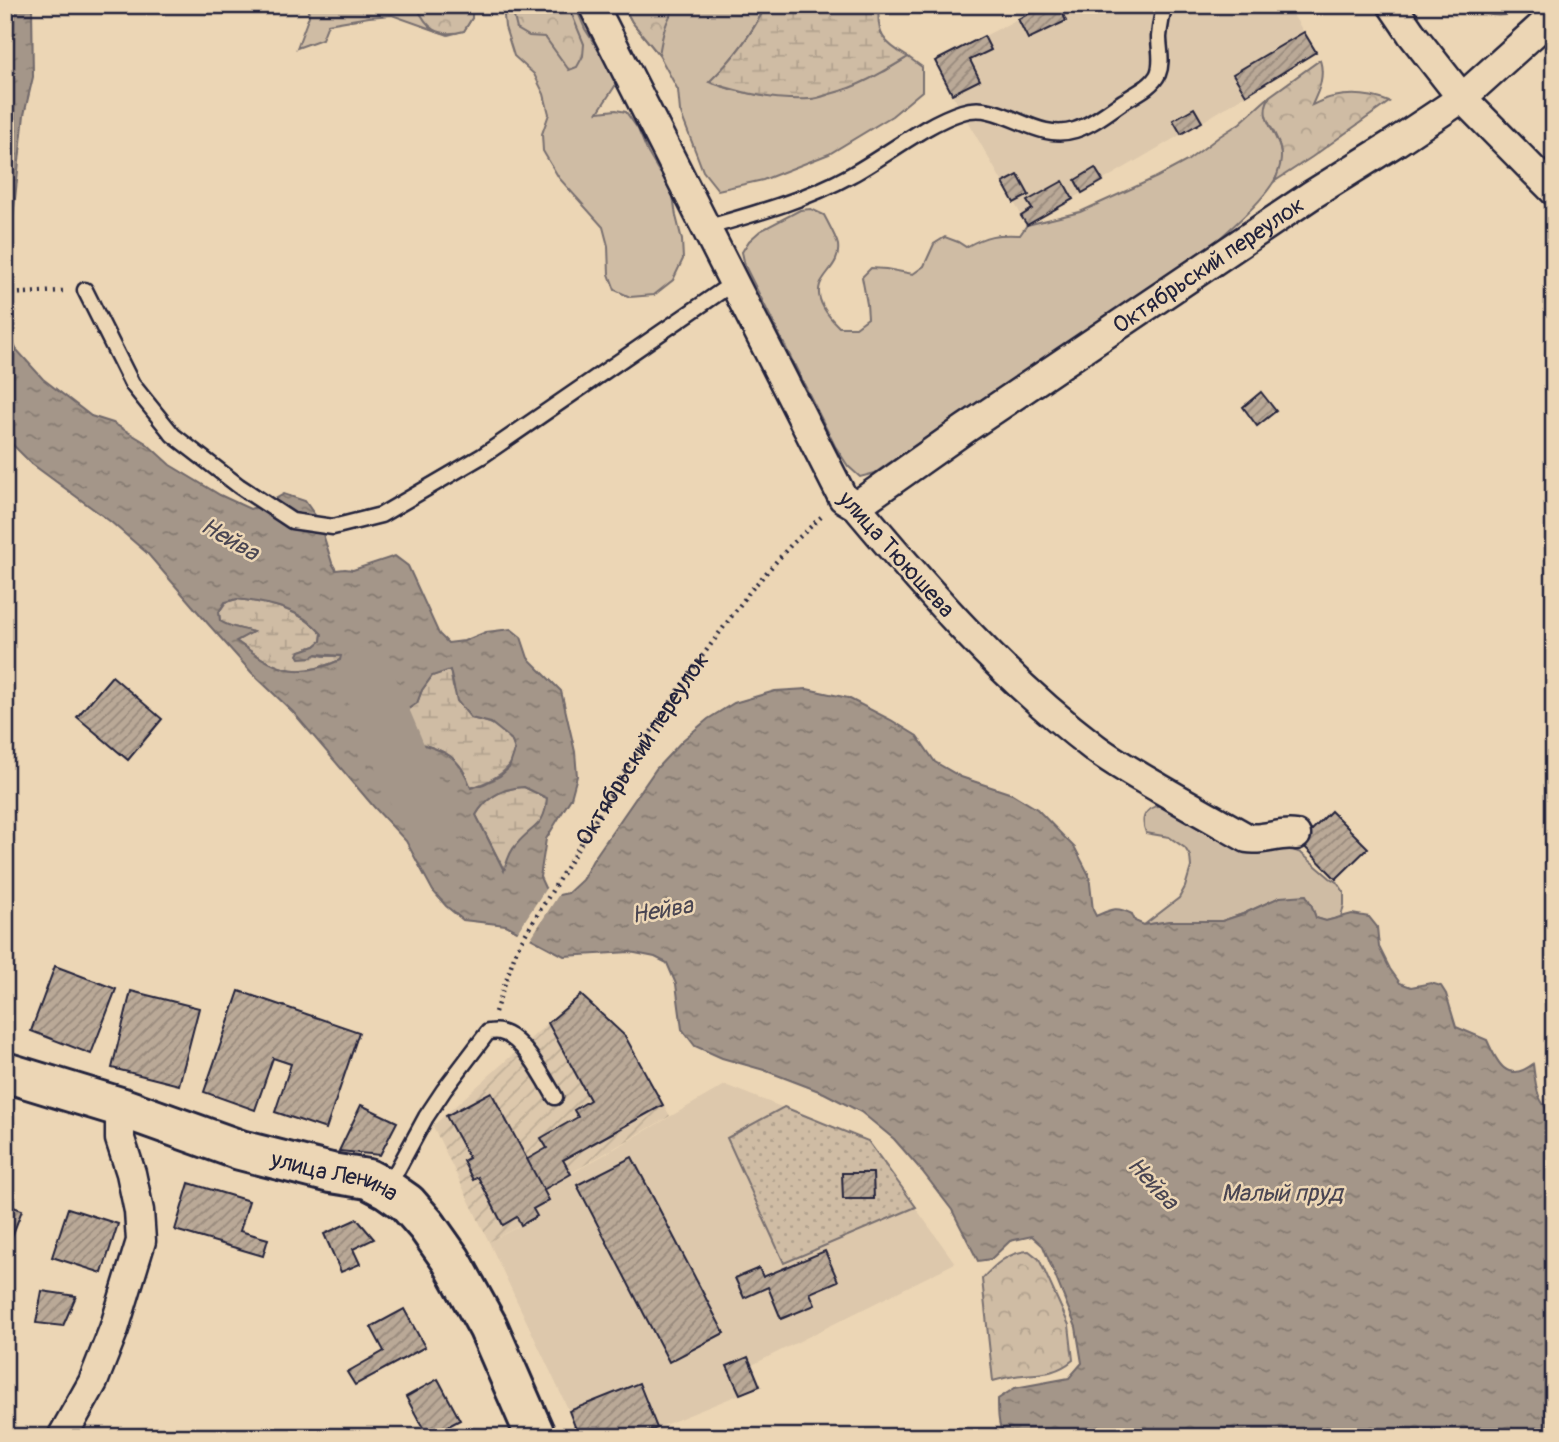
<svg xmlns="http://www.w3.org/2000/svg" width="1559" height="1442" viewBox="0 0 1559 1442" font-family="Pangolin,sans-serif">
  <style>
    .built { fill: #ddc8ac }
    .industrial { fill: url(#industrial-furrows) }
    .grass { fill: #cfbca4; stroke: #786f70; stroke-width: 2 }
    .forest { fill: url(#forest-crowns); stroke: #786f70; stroke-width: 2 }
    .wetland { fill: url(#wetland-marsh); stroke: #786f70; stroke-width: 2 }
    .park { fill: url(#park-dots); stroke: #786f70; stroke-width: 2 }
    .water { fill: url(#water-ripples); stroke: #70686a; stroke-width: 2; fill-rule: evenodd }
    .pier { fill: #ecd6b5 }
    .lines { fill: none; stroke-linecap: round; stroke-linejoin: round }
    .river { stroke: #a49689; stroke-width: 54 }
    .building { fill: url(#building-hatch); stroke: #22223b; stroke-width: 2 }
    .lane-casing { stroke: #22223b; stroke-width: 19 }
    .street-casing { stroke: #22223b; stroke-width: 33 }
    .secondary-casing { stroke: #22223b; stroke-width: 44 }
    .path { stroke: #22223b; stroke-width: 4.5; stroke-dasharray: 2 5; stroke-linecap: butt }
    .lane { stroke: #ecd6b5; stroke-width: 14 }
    .street { stroke: #ecd6b5; stroke-width: 28 }
    .secondary { stroke: #ecd6b5; stroke-width: 38 }
    .labels { text-anchor: middle; stroke-width: 5; stroke-linejoin: round; paint-order: stroke }
    .street-label { font-size: 23px; fill: #22223b; stroke: #ecd6b5 }
    .water-label { font-size: 24px; font-style: italic; fill: #494552; stroke: #ecd6b5 }
  </style>
  <defs>
    <pattern id="industrial-furrows" width="10" height="10" patternUnits="userSpaceOnUse" patternTransform="scale(1.75)"><rect width="10" height="10" fill="#ddc8ac"/><path d="M-1 1l2-2M0 10L10 0M9 11l2-2" fill="none" stroke="#bdac95"/></pattern>
    <pattern id="forest-crowns" width="20" height="18" patternUnits="userSpaceOnUse" patternTransform="scale(1.75)"><rect width="20" height="18" fill="#cfbca4"/><path d="M2 6a3 3 0 1 1 6 0M12 15a3 3 0 1 1 6 0" fill="none" stroke="#b1a18e"/></pattern>
    <pattern id="wetland-marsh" width="20" height="14" patternUnits="userSpaceOnUse" patternTransform="scale(1.75)"><rect width="20" height="14" fill="#cfbca4"/><path d="M1 5h8M5 5V1M11 12h8M15 12V8" fill="none" stroke="#b1a18e"/></pattern>
    <pattern id="park-dots" width="8" height="8" patternUnits="userSpaceOnUse" patternTransform="scale(1.75)"><rect width="8" height="8" fill="#cfbca4"/><path d="M2 2h.1M6 6h.1" fill="none" stroke="#b1a18e" stroke-width="1.8" stroke-linecap="round"/></pattern>
    <pattern id="water-ripples" width="26" height="14" patternUnits="userSpaceOnUse" patternTransform="scale(1.75)"><rect width="26" height="14" fill="#a49689"/><path d="M2 4q2-2 4 0t4 0M15 11q2-2 4 0t4 0" fill="none" stroke="#857a71"/></pattern>
    <pattern id="building-hatch" width="6" height="6" patternUnits="userSpaceOnUse" patternTransform="scale(1.75)"><rect width="6" height="6" fill="#baa997"/><path d="M-1 1l2-2M0 6l6-6M5 7l2-2" fill="none" stroke="#97897c"/></pattern>
  </defs>
  <rect width="100%" height="100%" fill="#ecd6b5"/>
  <filter id="ink" filterUnits="userSpaceOnUse"><feTurbulence type="fractalNoise" baseFrequency=".0143" numOctaves="2"/><feDisplacementMap in="SourceGraphic" scale="14" xChannelSelector="R" yChannelSelector="G"/><feConvolveMatrix kernelMatrix="1 2 1 2 8 2 1 2 1" color-interpolation-filters="sRGB"/></filter>
  <g filter="url(#ink)">
    <g class="built">
      <polygon points="1046,5 1287,5 1316,52 1202,122 1027,225 952,94 935,61"/>
      <polygon points="725,1085 868,1141 955,1263 752,1365 760,1386 635,1437 580,1437 569,1411 489,1242 537,1217 533,1209 543,1190"/>
    </g>
    <polygon class="industrial" points="581,995 625,1036 670,1116 543,1189 549,1200 534,1209 537,1216 489,1242 433,1126 548,1023"/>
    <g class="grass">
      <polygon points="307,5 472,5 472,18 464,31 448,35 392,15 369,17 328,24 322,39 297,48 309,16"/>
      <polygon points="503,5 575,5 585,29 610,68 615,78 615,86 598,112 616,110 626,112 638,129 648,153 658,170 672,189 676,216 682,240 683,259 673,280 654,295 630,297 615,290 609,274 608,246 603,227 559,178 543,151 542,134 549,114 544,94 534,74 514,56 505,27"/>
      <path d="M623,5H766C752,34 732,60 710,82L733,90L769,97L811,99L885,71L908,57L922,67V91L892,116L829,154L763,180L718,190L703,171L680,111L678,90L659,55L632,22Z"/>
      <path d="M1270,96C1255,123 1288,138 1280,168C1273,195 1225,233 1204,252L957,416L875,473L860,477L848,466L835,446L745,266L742,252L749,241L760,231L800,210L811,209L824,215C828,223 836,237 838,245C840,261 830,268 823,279C811,296 828,316 839,327H856L868,318L867,304L862,277L871,268L886,269L913,274L924,266L934,244L945,237L958,242L966,247C987,235 996,234 1020,235L1027,225L1080,212L1157,177L1187,161L1220,136L1240,123Z"/>
      <path d="M1169,804L1301,853L1330,878L1338,883L1344,892V905L1341,917L1326,921L1316,918L1311,904L1280,897L1243,914L1222,921H1170L1144,925L1179,898L1185,887L1191,867L1190,856L1185,848L1169,837L1146,833C1138,813 1150,805 1169,804Z"/>
    </g>
    <g class="forest">
      <path d="M416,5H472V18L464,31C438,38 427,29 416,5Z"/>
      <polygon points="511,5 568,5 584,44 583,56 577,67 569,70 545,37 529,36 517,29"/>
      <path d="M623,5H677C665,20 662,37 659,55L632,22Z"/>
      <path d="M1473,5H1523C1510,19 1487,19 1473,5Z"/>
      <path d="M1320,60C1325,77 1319,90 1312,105C1319,102 1326,98 1333,97C1352,93 1372,95 1389,102L1312,157L1275,181C1279,170 1283,160 1280,148C1276,127 1257,119 1270,96Z"/>
      <path d="M1029,1251L1039,1259L1069,1325L1073,1360C1054,1376 1037,1373 1015,1376C1007,1377 1000,1379 993,1381L982,1279C995,1264 1009,1252 1029,1251Z"/>
    </g>
    <g class="wetland">
      <path d="M766,5H879C876,34 883,43 908,57C883,72 859,87 830,94C824,96 816,99 810,99C776,101 741,93 709,82C732,60 752,35 766,5Z"/>
      <path d="M237,599C269,603 299,608 322,634L321,641L315,646L300,651L324,656H342L340,660C293,681 274,668 236,641L252,632C241,628 230,628 220,621L219,612L226,602Z"/>
      <path d="M450,669L453,687L471,718C478,720 486,721 492,724C538,750 506,778 470,788C462,757 443,749 413,742L391,754L405,711L417,703L422,690L432,676Z"/>
      <path d="M524,787L547,798L546,811L541,822L532,831L505,872L476,815C487,796 503,788 524,787Z"/>
    </g>
    <polygon class="park" points="784,1107 868,1141 916,1207 784,1263 727,1138"/>
    <g class="water">
      <polygon points="5,5 32,5 33,77 24,115 10,245 5,264"/>
      <path d="M5,325L16,349L43,379L91,416L113,423L146,443L170,465L220,495L250,509L266,504L284,494L305,501L319,521L332,563L336,570L345,569L353,570L395,556L408,566L439,634L448,643L464,641L486,632L511,629L521,637L528,658L561,691L575,752L577,776L571,798L546,839L540,877L545,888L559,895L568,893L582,880L593,860L656,769L683,740L708,719L734,703L775,691L807,689L848,698L891,720L917,736L935,762L961,777L1012,794L1037,809L1075,848L1089,875L1093,910L1096,916C1112,909 1116,906 1132,914L1135,921L1144,925L1170,921H1222L1243,914L1280,897L1306,895L1311,904L1316,918L1326,921L1352,914L1369,917L1377,927L1379,947L1390,969L1400,983L1411,987L1431,983L1441,986L1446,994L1456,1027L1487,1040C1497,1063 1507,1084 1533,1064C1536,1087 1536,1100 1554,1117V1437H1004C998,1426 998,1412 998,1399L1015,1388L1069,1378L1082,1363L1076,1327L1043,1246L1032,1236L1010,1241L991,1259L978,1261L952,1210L922,1171L894,1139L861,1112L824,1093L764,1070L722,1058L695,1046L682,1029L676,984L667,963L655,957L630,952L564,956L506,925L463,920L446,906L433,891L406,841L374,807L293,712L252,673L210,626L147,553L111,522L32,464L5,437ZM237,599C269,603 300,608 322,634L321,641L315,646L300,651L298,655L300,658L312,657L317,654L341,656L340,660C294,681 274,668 236,641L253,632C241,628 230,628 220,621L219,612L225,602ZM450,670L457,701L471,718L491,723L511,739L515,750L509,768L500,776L484,784L471,788C460,756 445,750 413,742L407,747L392,753L405,711L417,703L422,690L432,676ZM524,787L547,798C545,828 532,825 516,845C509,852 507,862 504,871L476,815C487,796 503,788 524,787Z"/>
    </g>
    <polygon class="pier" points="548,885 561,891 529,941 516,934"/>
    <g class="lines">
      <polyline class="river" points="365,674 414,790 429,820"/>
    </g>
    <g class="building">
      <polygon points="1046,5 1059,5 1066,21 1028,39 1018,19"/>
      <polygon points="1304,32 1316,52 1246,95 1233,74"/>
      <polygon points="984,36 991,50 970,60 980,80 952,94 935,61"/>
      <polygon points="1194,108 1202,122 1181,134 1173,120"/>
      <polygon points="1095,168 1103,181 1082,193 1075,180"/>
      <polygon points="1018,175 1029,195 1014,203 1003,183"/>
      <polygon points="1063,181 1073,199 1027,225 1021,216 1032,209 1027,201"/>
      <polygon points="1261,392 1276,411 1257,426 1243,407"/>
      <polygon points="112,676 162,719 128,760 77,717"/>
      <polygon points="1331,811 1368,848 1336,879 1300,842"/>
      <polygon points="55,966 116,989 91,1054 31,1031"/>
      <polygon points="131,991 199,1008 179,1085 112,1068"/>
      <polygon points="239,991 359,1032 326,1129 275,1112 291,1064 273,1058 255,1110 204,1092"/>
      <polygon points="581,995 625,1036 663,1105 563,1160 571,1174 543,1190 526,1160 547,1148 541,1138 578,1117 574,1110 590,1100 548,1023"/>
      <polygon points="491,1092 549,1200 533,1209 537,1216 521,1225 517,1217 503,1225 478,1177 473,1180 463,1161 469,1158 446,1116"/>
      <polygon points="361,1105 397,1122 380,1155 339,1151"/>
      <polygon points="632,1157 724,1333 669,1362 577,1185"/>
      <polygon points="842,1173 873,1173 874,1199 843,1199"/>
      <polygon points="189,1183 249,1201 240,1231 268,1239 263,1256 175,1230"/>
      <polygon points="5,1204 22,1210 5,1255"/>
      <polygon points="68,1208 118,1224 102,1273 52,1257"/>
      <polygon points="357,1219 374,1239 353,1249 360,1264 341,1272 324,1234"/>
      <polygon points="825,1251 838,1281 810,1293 815,1305 781,1319 768,1287 744,1298 735,1278 759,1268 763,1277"/>
      <polygon points="42,1291 76,1296 63,1326 36,1323"/>
      <polygon points="404,1309 425,1347 355,1385 347,1372 384,1351 371,1327"/>
      <polygon points="748,1357 760,1386 740,1394 727,1366"/>
      <polygon points="438,1379 460,1420 428,1437 406,1397"/>
      <polygon points="639,1383 657,1428 635,1437 579,1437 569,1411"/>
    </g>
    <g class="lines">
      <g class="lane-casing">
        <g id="lane">
          <path d="M705,228C754,214 806,200 851,175C886,156 924,124 962,112C1001,99 1034,143 1075,130C1091,125 1107,113 1121,103C1133,95 1152,87 1158,74C1163,62 1159,49 1159,37C1160,26 1162,15 1165,5"/>
          <polyline points="85,290 132,384 173,435 239,486 292,521 333,527 381,515 482,456 733,283"/>
          <path d="M388,1187L426,1117L444,1090L488,1032C492,1032 496,1031 500,1032C523,1037 544,1078 555,1097"/>
        </g>
      </g>
      <g class="street-casing">
        <g id="street">
          <path d="M593,5L843,498L856,506C929,593 1004,679 1095,748C1115,763 1137,775 1159,788C1188,805 1217,821 1247,838C1265,841 1279,832 1296,835"/>
          <polyline points="1392,5 1411,33 1462,98 1554,191"/>
          <path id="s2" d="M856,506L965,429L1313,194L1396,142L1462,98L1554,15"/>
          <polyline points="62,1437 93,1382 114,1329 141,1241 139,1211 131,1173 120,1139 120,1107"/>
        </g>
      </g>
      <g class="secondary-casing">
        <g id="secondary">
          <path id="s3" d="M5,1072L120,1107L240,1150L331,1173L368,1179L387,1189L407,1203L427,1226L451,1260L488,1327L536,1437"/>
        </g>
      </g>
      <g class="path">
        <polyline points="5,294 63,291"/>
        <path id="s1" d="M495,1012L517,948L626,770L692,670L751,590L791,545L821,517"/>
      </g>
      <use href="#lane" class="lane"/>
      <use href="#street" class="street"/>
      <use href="#secondary" class="secondary"/>
    </g>
  </g>
  <g class="labels">
    <g class="street-label">
      <text dy="8" stroke="none"><textPath href="#s2" startOffset="427">Октябрьский переулок</textPath></text>
      <text transform="translate(897 554) rotate(48)" y="8">улица Тююшева</text>
      <text dy="8" stroke="none"><textPath href="#s1" startOffset="303">Октябрьский переулок</textPath></text>
      <text dy="8" stroke="none"><textPath href="#s3" startOffset="346">улица Ленина</textPath></text>
    </g>
    <g class="water-label">
      <text transform="translate(230 539) rotate(30)" y="8">Нейва</text>
      <text transform="translate(662 910) rotate(-10)" y="8">Нейва</text>
      <text transform="translate(1153 1183) rotate(47)" y="8">Нейва</text>
      <text x="1282" y="1201">Малый пруд</text>
    </g>
  </g>
  <rect width="1559" height="1442" fill="none" stroke="#ecd6b5" stroke-width="28"/>
  <rect x="14" y="14" width="1531" height="1414" fill="none" stroke="#22223b" stroke-width="2.5" filter="url(#ink)"/>
</svg>
